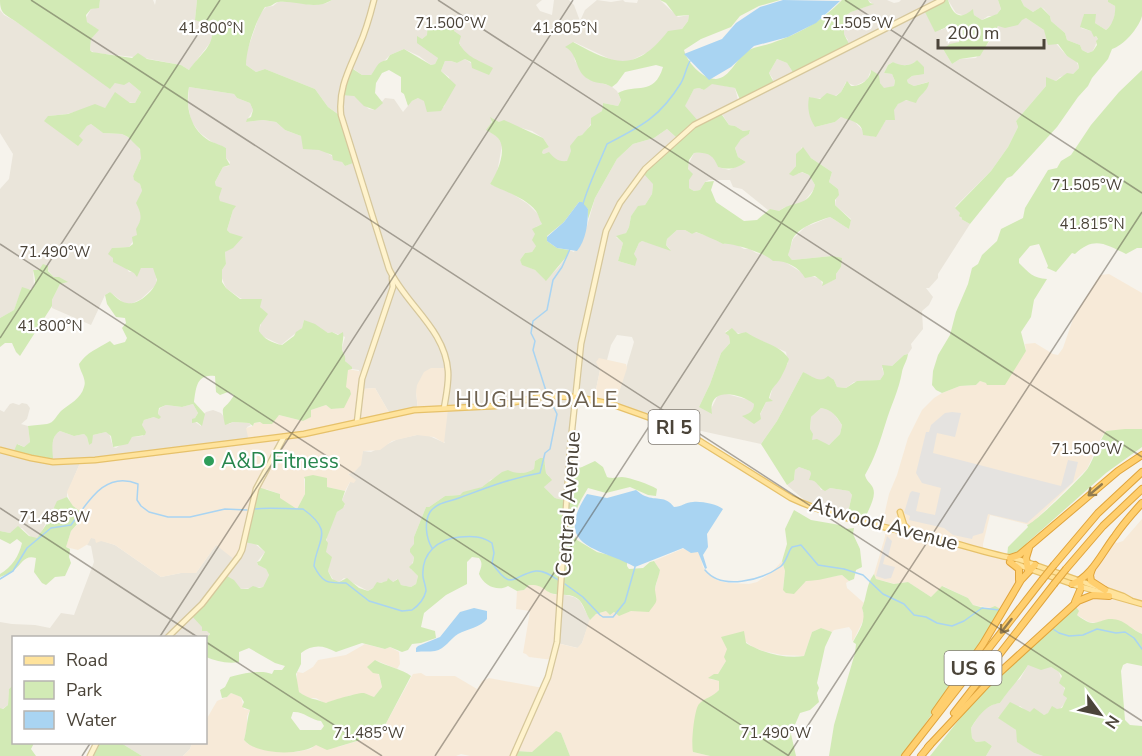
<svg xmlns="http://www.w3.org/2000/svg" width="1142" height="756" viewBox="0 0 1142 756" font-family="'Nunito Sans',sans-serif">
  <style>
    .residential { fill: #eae5da; fill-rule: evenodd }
    .commercial { fill: #f7ead8 }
    .green { fill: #d2eab5; fill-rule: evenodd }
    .parking { fill: #e5e3e0 }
    .water { fill: #a9d4f2 }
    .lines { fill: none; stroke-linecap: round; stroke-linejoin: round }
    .stream { stroke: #a9d4f2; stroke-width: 1.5 }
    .secondary-casing { stroke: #d6c79b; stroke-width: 7 }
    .primary-casing { stroke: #e6c16a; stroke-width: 7 }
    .highway-casing { stroke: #e0a43c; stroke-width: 8 }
    .secondary { stroke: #fff3cd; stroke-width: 4.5 }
    .primary { stroke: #ffe39c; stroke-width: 4.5 }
    .highway { stroke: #ffcf6e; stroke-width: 6 }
    .highway-bridge-casing { stroke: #e0a43c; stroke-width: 8; stroke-linecap: butt }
    .highway-bridge { stroke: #ffcf6e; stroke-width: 6 }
    .oneway { stroke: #937c4e }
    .ticks { fill: none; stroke: #4b4439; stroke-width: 1.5; stroke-opacity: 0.45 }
    .leisure-dot { fill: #2e9e5b; stroke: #fff; stroke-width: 2 }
    .labels { text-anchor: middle; stroke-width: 4.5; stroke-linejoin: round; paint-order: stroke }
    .shield { fill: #fff; stroke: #817c74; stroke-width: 1.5 }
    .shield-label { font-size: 20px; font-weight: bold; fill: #4b4439 }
    .leisure-label { font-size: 21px; fill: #27864d; stroke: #fff; text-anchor: start }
    .street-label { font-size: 21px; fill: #4b4439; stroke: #fff }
    .neighbourhood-label { font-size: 22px; letter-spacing: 1.5px; fill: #6e6250; stroke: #fff }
    .ticks-label { font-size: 15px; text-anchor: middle; fill: #4b4439; stroke: #fff; stroke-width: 4.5; stroke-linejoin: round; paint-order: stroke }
  </style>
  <rect width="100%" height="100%" fill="#f6f3ec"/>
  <g class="residential">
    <polygon points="100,0 153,0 155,5 156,0 197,0 195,20 204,22 212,27 213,39 189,70 181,65 144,58 95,53 90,50 91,39 98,30 87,22 86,18 91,9 99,7"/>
    <path d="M332,0H542L536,5L540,11L552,15L554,0H569L574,5L580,21L585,10L597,0L611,2L623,0L625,2L637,3L638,0H660L678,17L689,15L688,21L682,29L658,43L650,51L630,61H614L574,42L568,47L566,46L573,52L575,61L588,79L611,86L617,91L621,100L618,106L603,103L602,111L591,119L592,122L587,130L582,135L578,136L567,162H561L542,153L543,150L549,147L543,138L532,131L496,121L492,118L491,124L487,130L498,137L502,145L497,173L490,184L511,193L528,204L538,214L542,224L536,227V246L532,252L525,253L520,260L522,264L535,270L545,280L557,269L567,256L569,250L574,252L587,226L595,198L617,159L633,144L654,138L667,129L677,138L653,184L652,194L645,205L637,208L631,216L629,227L626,233L616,237L623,243L618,261L635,266L634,254L639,243L642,241L670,249L666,245L667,239L677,230H685L692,234L695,232L713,238L723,244L734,243L744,249H750L756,253L782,260L804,274L821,279L822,285L836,279V274L841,267L832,256L792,260L788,255L793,239L805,227L813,224L830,217L849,229L851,219L835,205L838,189L829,182L832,172L811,158L802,147L798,153L796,166L790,173L798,174L801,172L809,175L815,185L814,189L803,203L783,208L779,211L768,210L742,189L733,187L730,180H709L705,182L700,190L694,191L689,188L688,165L694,153H709L715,158L718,167L729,170L746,162L738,157L735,148L741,138L749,134L750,130L743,131L735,126L729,125L722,114L698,122L684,107L694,89L699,88L704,90L712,83L735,88L738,100L773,79L769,73L777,59L787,63L794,74L848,40L843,33L845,29L844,17L851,12L873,4L868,0H887L894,3L899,2L901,0H942L941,30L954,24L963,32L959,42L943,49L952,64L960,59L976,58L990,41L998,26L1026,18L1044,30L1067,56L1076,60L1079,68L1073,74L1060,77L1056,81L1047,78L1046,86L1016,121L1018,127L1008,147L991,171L955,207L960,213L961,219L970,224L938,274V278L929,288H926L933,297L929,305L922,311L923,329L911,344L912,348L908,354L904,355L892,366L882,368L884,374L880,380L854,382L846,388L837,387L834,380H817L803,372L777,421L761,444L683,427L680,431L615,405L634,342L632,337L617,335L611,345L607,360L600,370L594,399L577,397L567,501L555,498L544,487L549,476L546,473L545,464L540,458L535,461L534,469L530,472L499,476L490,480L488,484L482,487L460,495L445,496L429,507H426L414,537V557L411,569L418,576L416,584L411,587L401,585L397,579L393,582H382L368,591L344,578L339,582L334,581L328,571L330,560L326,553L327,534L337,512L345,505L342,500L350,482V476L348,474L354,472L359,466L363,451L371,452L398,439L417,435H427L445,443L416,392L418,410L390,414L375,388L363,389L359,370L352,369L345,361L342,348L345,337L332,332L328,333L304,320L302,328L281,345L262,336L259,331L264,312L260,307L240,298L226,288L221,276L222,270L226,264L225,252L238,241L227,230L233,210L220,201L215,182L223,167L229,166L230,162L226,158V148L212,142L200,133L191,121L188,104L189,87L234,94L237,98L250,103L253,110L246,122L263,120L276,122L285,130L301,136L309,148L322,150L342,162L345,166L355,162L342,117L328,107L315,89L265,69L256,72L246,65L245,59L248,48L260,14L266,7L273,6L278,2H296L311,5L327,3ZM456,24L454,31L463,51L489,75L465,59L457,63L451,61H445L441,71L449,77L450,82L444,107L418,98L412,101L403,112L394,99L385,98L375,110L369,109L354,96V69L362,75H371L390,55L404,49L419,56L431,65L435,64L438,58L422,39L427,35L428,30L435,26L442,28ZM917,60L918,75L912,76L907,80L908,83L914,86L928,82L925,91L911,101L903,100L898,104L894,109V116L886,120L875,137L867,135L853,120L841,117L835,122L815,127L809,97L815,99L835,96L841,92L846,82L855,86L867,80L871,70L884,89L894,86L895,81L892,74L884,73L888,65L893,62L900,66L912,64ZM728,330L742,334L746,332L755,338L786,352L788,363L773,386L769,401L766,402L759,417L749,414L754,408V404L749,400L723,393L718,395L711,409L699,407L710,384L721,353L730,343L729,336L725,332Z"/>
    <polygon points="948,0 998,0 1001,9 995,16 988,16 982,20 974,15 973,10 965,16 956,13"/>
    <polygon points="1021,0 1108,0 1108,2 1115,6 1116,9 1113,22 1106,30 1095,23 1089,16 1084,14 1081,28 1091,31 1098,39 1093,51 1088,53 1082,50 1080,45 1067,40 1065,33 1051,21 1050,16 1044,9 1041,7 1033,12 1024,6"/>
    <polygon points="0,10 4,15 15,21 110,88 115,83 129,82 141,92 135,103 110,101 105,108 92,107 67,114 48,116 78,136 87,126 91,124 103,133 122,134 133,140 142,153 141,158 133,176 134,179 140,184 142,191 142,212 137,235 129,247 112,248 129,272 138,272 141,268 153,268 155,271 157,284 141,299 131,304 124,303 110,292 105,295 91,325 52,308 52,300 60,284 67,282 54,277 48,270 33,270 34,287 20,294 14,310 0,318 0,189 9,179 13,154 0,133"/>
    <polygon points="13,403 19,405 22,403 27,404 30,408 27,419 21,424 28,426 30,442 24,447 18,444 13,453 52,444 55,435 60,431 74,436 84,434 87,437 89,445 93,435 106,432 109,433 113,447 116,448 132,437 143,436 142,425 144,420 154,417 158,414 160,408 166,405 182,407 193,404 198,413 195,418 192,420 201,426 203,415 206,412 213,410 221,413 229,424 233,422 249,423 251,425 247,427 249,441 80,463 67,494 67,497 61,500 52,510 41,533 37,538 32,538 22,528 10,533 0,531 0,410 4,412 10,404"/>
    <polygon points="821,408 829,410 834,414 842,425 840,434 829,445 812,440 810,429 811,417"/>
    <polygon points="799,467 810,471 813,480 818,484 821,490 830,488 849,491 852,495 847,517 809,504 788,486 787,484 794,480 795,470"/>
    <polygon points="91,537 115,545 161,577 181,573 196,573 216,545 244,542 255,544 265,552 257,562 258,565 266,569 269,575 263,587 241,589 237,586 192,615 209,632 209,637 206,638 14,638 13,685 9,689 8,705 2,709 0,708 0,622 12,624 35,625 50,628 61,613 74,615 94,562 91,546 87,545"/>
    <polygon points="561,594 574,597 580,601 590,620 582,643 578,648 557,643"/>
    <polygon points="1028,665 1051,667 1059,672 1067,698 1065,703 1060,709 1044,715 1027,712 1020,706 998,717 1016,730 1018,742 1034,753 1043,756 986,756 992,746 985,741 976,742 972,738 971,728 982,711 994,704 1000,703 1013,683 1020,679"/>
    <polygon points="121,743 192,743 190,749 183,756 142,756"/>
  </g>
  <g class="commercial">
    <polygon points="1109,274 1142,293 1142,429 1106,431 1101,438 1087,469 1030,525 990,515 983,544 983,551 1006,559 1016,565 1019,582 1002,610 973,605 968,598 943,586 931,597 908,582 895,584 876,579 874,574 885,537 886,527 882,525 889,494 897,475 908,438 922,410 934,398 942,393 960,386 976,385 980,381 986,383 1026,351 1025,344 1035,343 1053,354 1058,355 1063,348 1074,316 1100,275"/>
    <polygon points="599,358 626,364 627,368 615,405 594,399 600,370 596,362"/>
    <polygon points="431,368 447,368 445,408 448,409 444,443 434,437 417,435 392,441 380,450 363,451 361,465 354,472 348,474 356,480 354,483 350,482 345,491 327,487 304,478 305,494 297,509 279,498 280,494 266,489 235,560 216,545 196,573 181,573 161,577 115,545 101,541 96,543 95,539 91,538 88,544 78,550 66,547 71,531 78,524 76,510 71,504 67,492 81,461 249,441 246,428 253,426 254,423 263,422 279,415 303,421 310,417 311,410 326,405 331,409 342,408 348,369 363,372 363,389 375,388 390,414 418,409 416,392 417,385 424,372"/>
    <polygon points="1142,519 1142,634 1130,627 1089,622 1077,615 1074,604 1097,594 1090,579 1111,539 1117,543 1123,541"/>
    <polygon points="682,549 699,551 703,567 708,573 719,581 729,583 749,584 757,582 772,572 782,561 785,571 783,589 794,591 806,581 842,575 849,581 846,583 847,588 864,603 862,608 864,615 864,619 853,641 852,640 852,631 849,627 834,630 832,632 821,628 812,632 804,656 782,655 763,651 753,647 746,642 727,649 726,661 718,674 710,679 719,681 719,690 697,713 695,720 693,752 710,756 570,756 561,733 550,738 532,752 516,751 513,756 470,756 461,754 456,756 183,756 190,749 192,743 206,742 206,720 217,701 227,697 231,693 241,697 244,709 250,710 247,716 247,727 244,740 248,744 264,750 295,752 311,749 315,745 338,747 377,735 383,729 413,674 421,673 426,676 455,676 477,689 482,681 489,678 543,688 553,660 529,657 526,654 523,653 530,611 516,609 517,591 524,590 529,585 537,585 543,586 552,594 561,595 557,643 577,648 582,643 589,621 596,614 606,611 618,613 619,615 631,611 649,611 660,570 654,561"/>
    <polygon points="365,644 385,649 390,647 399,652 400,664 397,669 375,660 382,687 374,697 351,695 326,704 316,698 307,698 299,692 297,685 297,672 303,673 313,667 318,660 346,655"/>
  </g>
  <g class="green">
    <path d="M0,0H100L99,8L91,9L86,15L87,22L99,30L91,39L90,50L92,52L132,58L138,53L147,59L181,65L189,70C198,56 219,43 210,25L195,20L197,0H332C315,11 296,0 278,2C273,3 272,7 265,7C256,20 246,49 246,65L256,72L265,69L315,89L328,107L342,117L356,162L345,166L342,162L333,160L332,155L319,150L303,149L301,136L285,130L276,122L263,120L246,122L247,119L251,117L253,110L250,103L237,98L234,94L189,87C185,108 191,132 212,142C217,144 221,145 226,148V158L230,165L223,167L215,182L216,186L222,188L219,197L220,201L236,206L233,210L227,230L230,233L243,237L233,248L225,252L226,264L222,270V282L226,288L240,299H262L260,307L268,314L260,325L259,331C264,339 272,343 282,345L294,336L296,332L302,328L304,320L315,324L328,333L332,332L338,335L343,332C344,338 342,343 342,349C343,354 346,355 345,361L352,367V369L348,370L346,387L350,390L351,394L344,408L331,409L326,405L311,410V417L303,421L279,415L272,424H263L260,422L254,423L253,426L249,423L233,422L225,425C220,401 224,413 234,395L228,392L220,395L216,392L215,376C196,373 196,389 194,402L205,414L202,426L197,422L192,423V419L195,418L198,413L193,404L182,407L166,405L159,408L158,414L161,417L159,419L154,417L144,420L142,425L146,432L145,435L132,437L128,444L113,447L111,436L106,432L93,435L92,443L89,445L87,437L84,434L74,436L60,431C51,436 52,448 53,458L50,461L13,453L17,444L24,447L30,442L28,426C34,425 41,425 47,424C54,423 56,416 61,411C69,404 81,399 84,387C87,379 80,372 79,364C87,352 97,349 110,341L114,345L125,342L127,338L122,328L126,323L125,318L116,317L107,304L105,295L110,292C115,296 120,302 127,303C138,306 155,290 157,280L153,268H141L137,277L134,273L113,262V258L108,254L112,248L129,247L133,244L132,237L137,235L136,229C143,218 141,213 136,203L142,191L140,184L134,180L133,176L141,158L140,149L128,137L122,134L103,133L91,124L87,126L79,136L83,140L78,146L44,121L48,116L68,114L95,104L105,108L115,92L130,103H135L141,92L129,82L124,85L115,83L110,89L15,21C5,14 0,14 0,0Z"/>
    <path d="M660,0H780L759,6L740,16L731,27L701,39L684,50C687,62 702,79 716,79C730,78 736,59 746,52C753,47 764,46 772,43C800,33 821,22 842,0H868L870,3L874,4L851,12L844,17V34L850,46L794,74L787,63L777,59L769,73L775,85L741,102L735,88L712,84L704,90L699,88L694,89L685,106L699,122L720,112L729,125L735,126L743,131L750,130L749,134L741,139L735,148L738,157L746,162C736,169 729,170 718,167C713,154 707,152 694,153L689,160L688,169L693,174L689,180V188L694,191L700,190L705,182L714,181L711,190L716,202L744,221L757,220L770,209L779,211C793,200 809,208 815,185L809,175L802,172L793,176L789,174L796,166V154L803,147L811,158L832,172L829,182L838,189L839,195L835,200V205L851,220L849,229C842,225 837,221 830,217C818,221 798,227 792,240C791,245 790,250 788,255L792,260L832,256L842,258L841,267L836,274V279L822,286L823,282L815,276L805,278C799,266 784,260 773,261C767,254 731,242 723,244C714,239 706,236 696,232L692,234L685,230H677L667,239L666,245L671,251L642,241L639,243L634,254L637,259L635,266L618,261L623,243L616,236L626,233L629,227L631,216L638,206L645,205L652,194L653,184L643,173L677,138L667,129L654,138L633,144L617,159L595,198L588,219V209L579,202L564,222L547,236V241L557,248L569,250L567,256L546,281L535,270L522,265L520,260L525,253L532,252L536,246L532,240L535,234L532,229L542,224C539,220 539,215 536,211C525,197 505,192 490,184C497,173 508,150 498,138C495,135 490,132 486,130L492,122L490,117L499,122L504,120L543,138L549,147L543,150L542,153L544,154L549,152C554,158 558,162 567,161L571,151L570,146L578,136L582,135L591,125V118L602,111L603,103L618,106L621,100L618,93C636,83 654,97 663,67L656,65L625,72L617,83L612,87C604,82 595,84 588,79C575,72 578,53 565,47L573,42C615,65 635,73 668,31L682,29L688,21L689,15L676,16L666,3Z"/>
    <path d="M942,0H948C953,15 960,21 973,9L974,15L982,20L997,14L1001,9L998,0H1021L1024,6L1033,12L1041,7L1050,16L1051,21L1065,33L1067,40L1080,45L1082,50L1088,53L1093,51L1097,45L1096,41L1098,39L1096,36L1094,37L1091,31L1080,27L1084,14H1096L1095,23L1106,30C1113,25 1116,13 1115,6L1108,2V0H1142C1142,5 1142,11 1142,16C1139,28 1123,46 1112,49L1108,59L1092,78L1088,86L1078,97L1057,127L1012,176L1007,178L970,224L961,219L962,218L959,216L960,213L955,208L991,171L1008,147L1018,127L1016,121L1046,86V77L1056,81L1067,73L1073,74L1079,68L1078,63L1067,56L1058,44L1048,45L1044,30L1026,18L1022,20L1018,25L1005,28L998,26L980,56L960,59L952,64L943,49L950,44L959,42L963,32L954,24L935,32L924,10Z"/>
    <path d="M452,21L456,24L454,31L461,36L459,43C467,58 479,60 493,68L489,75L472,68L471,62L465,59L457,63L451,61H445L441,71L456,85L441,111L427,112L424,101L418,98L412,101L408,106L404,94L401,92V77L389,70L382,73L376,83L375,93L383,103L375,110L364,106L354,96L341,95L350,67L362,75H371C377,68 376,62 387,60L390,55L404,49L431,65L435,64L438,58L417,43V36L422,39L427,35L428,22L442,28L446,23Z"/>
    <path d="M917,60L924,67V74L912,76L907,80L908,83L914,86L929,82C928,92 919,94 916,103L906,100L898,104L894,110L895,120H886L876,137L863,135C863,122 851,121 841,117L835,122L815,127C809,118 807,108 809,97L820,99L827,93L836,96L841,92L847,81L851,86C860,87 871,79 871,70L879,75L880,83L884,88L894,86L895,81L892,74L884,73L888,65L893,62C900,66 911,67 917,60Z"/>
    <path d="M1142,70V248H1137L1126,254C1105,244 1094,236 1075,254L1072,253L1056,272L1047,268L1048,266L1039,244L1030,246L1019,259V263C1029,273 1033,278 1047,279L1034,300L1031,317L1021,332L1026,351L1005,385H987L986,383L980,381L976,385L960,386L942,393L936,390L932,385L933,371L938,355L950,335L956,312L968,284L972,268L978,264L982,255L997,241L1001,229L1023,218L1025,208L1048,170L1057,168L1061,161L1071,155L1091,125L1119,92Z"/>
    <path d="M43,264L48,266V271L54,277H59L68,282L60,284L52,300V306L20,356L16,352L12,343H5L0,347V318L14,310L22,287L31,290C37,285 35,278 33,270H39Z"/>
    <path d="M732,328L738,334L746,332C761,343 780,344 789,359C787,365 783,374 780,379C775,387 772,386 769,398L773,401L766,402L760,414L761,419L754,424L742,416C749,414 754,411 754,404C740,393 707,386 712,414L699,407L710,384L721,353L730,343L729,336L725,333Z"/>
    <path d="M908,354C907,361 903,366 902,372C899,390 891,405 886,422C880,441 875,458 865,475C866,481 871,483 873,488C877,498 867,511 864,521L847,517L852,495L849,491L830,488L825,491C818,488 818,480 809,480L811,474L810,471L799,467L795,470L794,480L787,485L761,444L777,421L803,372C812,376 820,384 828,376L834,380L837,387L846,388L857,381L880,380L884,374L882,365L892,366L904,355ZM821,408C833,410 836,416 842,425L840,434L829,445L817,439L812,440L813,434L810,429L811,417Z"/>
    <path d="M1125,429H1142V447L1106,473L1028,542L1018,554L1007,557L1008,547L1028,527L1027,525C1035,523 1083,476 1088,468C1095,456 1099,442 1106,431Z"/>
    <path d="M540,458H544L546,473L552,480L544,487L555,498L567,501L569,471L582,467L595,461L603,467L607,477C613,479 616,477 622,477C631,478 649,484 657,489L656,496L648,495L630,487L606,493L588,488C579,503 567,522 577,540L597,552L621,558L627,562V566L629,569L643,568L650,562L654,561L660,570C659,576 655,585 655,590C657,604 658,599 649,612L631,611L619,616L614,612L610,615L606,611L596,614L590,620C586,614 584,604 578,599C571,593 563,596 555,594C543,592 545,584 529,585L524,590L517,591L508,586C498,592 484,586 479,574C480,569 484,564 479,558L472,557L467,562V584L446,595L424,613L421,627L435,631L436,638L421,643L412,644L408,650L402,652L390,647L385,649L362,643L336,652C323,645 313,644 301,653V664L296,674L299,692C308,699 316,699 326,703C329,701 360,692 364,693C368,694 370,696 374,697L382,687L379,674L373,673L367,667L375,660C388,667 402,669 411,676L383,729L377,735L327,750L316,745C301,756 256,755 244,740C247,729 247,719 250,710L242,707L244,702L241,697L231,693L227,697L222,698L220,690L225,687L230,677C241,674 261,669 272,674L274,670H282L285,666L275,663L249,648L239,652V662C227,664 216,661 206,657L207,642L206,638L210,634L207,631H202V627L191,615L225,575L234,580L241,589H248L253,586L259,588L263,587L269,575L266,569L258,565L257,562L260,561L265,552L258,545L244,542L258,487L280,494V498L297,509L305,494V479L304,477L313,475L327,478V487L345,491L342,500L345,504L343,508L337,512L326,540L328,543L326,552L332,557L328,571L332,579L339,582L347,578L359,588L368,591L373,588L377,582L380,583L387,581L388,578L393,582L398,579L401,585L411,587L416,584L418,576L409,567L413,563L414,557L410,552V549L414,544V537L426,507H429L445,496L460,495L463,492L482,487L502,472L508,470C515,474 527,474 534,469L535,461ZM293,712C303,711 311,720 321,721L324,726L321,730H300L291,718Z"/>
    <path d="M67,497L73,506L85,515L71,531L66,547L70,549L69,557L71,563L65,576L55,577L46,585L42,583L34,572L36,558C24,555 23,563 14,570C10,573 5,575 0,577V574C12,567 19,556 22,543L17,539L10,544L0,539V531L10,533L18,526L29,536L37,538L46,525L57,501Z"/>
    <path d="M794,510L811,520L840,525L846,529L854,528L853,534L860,549L862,567L856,570L854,579L849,581L842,575C830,577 818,581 806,581L794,594L786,593L783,590L785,571L782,561L787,544L785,529Z"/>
    <path d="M874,574L876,579L894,584L908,582L931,597L942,586L968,598L973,605L988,609L995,606L1002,610L982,644L902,756H829L834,725L855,653L856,644L853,642C859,631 867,620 862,608C867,597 866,584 874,574Z"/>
    <path d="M1074,604L1079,611L1077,615C1081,618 1089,624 1094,623C1104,621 1106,617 1118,620C1128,623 1132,630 1142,634V666L1127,663L1123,665L1121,671L1125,720L1130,725L1142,726V756H1043L1034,753L1017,742L1016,730L998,718L1010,702L1030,712L1034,708L1044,715L1048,713L1052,706L1057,709L1062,708L1067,698L1063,695L1065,688L1059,683L1062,676L1059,672L1051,667L1041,670L1028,665C1020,679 1009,689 1000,703C985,705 978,717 971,728L972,738L976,742L985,741L992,746L986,756H930L981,692Z"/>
    <path d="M821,628L832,632L825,647L817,683L819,688L817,693L819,702L810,710L800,713L791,734L796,756H710L693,752C691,744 694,710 699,704C704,698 713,697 719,690V681L708,678L714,674H718L726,661L724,657L727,649L721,637L744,631L746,643C762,653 786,659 804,656L812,632Z"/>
    <polygon points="13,685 14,742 34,743 31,749 36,756 0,756 0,708 3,709 8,705 9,689"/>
    <polygon points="556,731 561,733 570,756 513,756 516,751 532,752"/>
    <polygon points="98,742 121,743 142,756 90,756"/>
  </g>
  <g class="parking">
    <polygon points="952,412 961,413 955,437 937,433 933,453 1061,486 1068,460 1078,462 1073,482 1027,523 988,514 983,533 973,536 972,539 953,535 944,528 909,520 910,516 904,513 910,493 912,491 920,493 916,511 935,515 941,488 922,483 916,473 926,432 929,432 931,425 945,413"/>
    <polygon points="887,536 892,541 888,557 885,556 883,564 895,567 891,578 885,579 876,576"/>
  </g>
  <g class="water">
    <polygon points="783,0 840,1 816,23 788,37 754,46 731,67 709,80 684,54 722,39 736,23 760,7"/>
    <path d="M579,202H582L588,209C588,224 586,240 577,251L557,248L547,241V237L564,222Z"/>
    <path d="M636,490C639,492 642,495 645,496C657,501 665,495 674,507C681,507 686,502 693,502C701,501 717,504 723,509L707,534L708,547L703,555L707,568L705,569L698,552L691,553L683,548L635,567C599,547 552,548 587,494L607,498Z"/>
    <path d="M474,608L487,611V619C481,627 467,629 458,634C450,639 445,649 435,651C429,652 423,651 416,652V648L418,646L440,637L460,612Z"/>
  </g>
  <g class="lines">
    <g class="stream">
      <path d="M583,204C589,183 599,164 607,144C642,126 660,117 681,83C685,76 686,68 690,61"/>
      <polyline points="546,391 533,350 535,341 531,333 533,321 547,310 553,280 562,267 570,249"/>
      <path d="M253,509C270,507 286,509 303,509C335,532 317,539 314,566C323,584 328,583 346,583L369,601L402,611L412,610C418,606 424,599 426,591C426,587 424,582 423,577C421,553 438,539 460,537C472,536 482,536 492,543L494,553L492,563C513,593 512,575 536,571C544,570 552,576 558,580"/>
      <path d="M432,548C426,538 424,522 430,512C437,502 449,502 459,498C486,488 511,478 540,473L545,453L550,449L557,414L551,402"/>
      <path d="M705,570C722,591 761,580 780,567C787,562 787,553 792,547L801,545L818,565L844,569L863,575L883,594L904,604L914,615L926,617L937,623L952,626L964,621L982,608L999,610"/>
      <path d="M0,579L13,571L27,548L51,528L71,525C88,502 105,470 138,484L137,500L141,506L149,512L168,517H190L225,509L247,510"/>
      <polyline points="565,584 583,597 600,615 603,617 613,617 625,602 635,567"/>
      <polyline points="1053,629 1059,633 1069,636 1083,635 1097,629 1116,633 1125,632 1134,638 1142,649"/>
    </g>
    <g class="secondary-casing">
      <g id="secondary">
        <path d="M374,0C370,16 366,31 359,46C349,70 338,89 341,115L389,269C406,305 445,329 448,371C449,383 446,396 444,408"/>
        <polyline points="357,422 362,379 393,287 392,278"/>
        <polyline points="167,638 202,604 239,556 242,550 256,489 284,437"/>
        <polyline points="90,756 97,742"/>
        <polyline points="513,756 548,677 557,642 570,449 581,344 606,231 620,203 645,169 694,125 942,0"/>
      </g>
    </g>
    <g class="primary-casing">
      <g id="primary">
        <path d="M0,450L31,458L53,462L95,460L304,434L414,410L495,406L545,396L576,397L611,404L670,425L698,440L791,498C838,520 892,528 942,540C967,546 992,555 1018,559L1123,596L1130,600"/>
        <polyline points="900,512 904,525 911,532"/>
        <polyline points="1016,564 1075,585 1142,604"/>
      </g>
    </g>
    <g class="highway-casing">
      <g id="highway">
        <polyline points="1010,558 1019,555 1118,471 1142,455"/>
        <polyline points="1010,562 1019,569 1019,580"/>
        <polyline points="1054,565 1098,513 1142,472"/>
        <polyline points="1066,569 1103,526 1142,489"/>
        <polyline points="1092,569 1090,575 1091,581 1105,590"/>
        <polyline points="1028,570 1026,558 1029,548"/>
        <path d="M1072,584C1091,578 1103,551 1115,536C1123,524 1132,514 1142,503"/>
        <polyline points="1075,602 1081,588 1080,581"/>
        <polyline points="935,712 983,644 1021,580 1035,565"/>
        <polyline points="954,713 1054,584"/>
        <polyline points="928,747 987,684 1078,601 1093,595 1109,596"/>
        <polyline points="905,756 1042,580"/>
        <polyline points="921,756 930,745"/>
      </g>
    </g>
    <use href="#secondary" class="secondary"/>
    <use href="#primary" class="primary"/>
    <use href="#highway" class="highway"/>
    <g class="highway-bridge-casing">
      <g id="highway-bridge">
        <polyline points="1042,580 1054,565"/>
        <polyline points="1054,584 1066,569"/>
      </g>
    </g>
    <use href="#highway-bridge" class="highway-bridge"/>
  </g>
  <defs><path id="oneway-shaft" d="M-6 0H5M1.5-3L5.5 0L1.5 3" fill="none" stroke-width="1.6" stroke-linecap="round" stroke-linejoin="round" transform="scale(1.5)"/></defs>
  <g class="oneway">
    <use href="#oneway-shaft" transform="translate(1095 490) rotate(140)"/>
    <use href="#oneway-shaft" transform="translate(1006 626) rotate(128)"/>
  </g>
  <path class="ticks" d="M31,0L1142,721M438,0L1142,457M845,0L1142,193M0,244L789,756M0,338L220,0M0,508L199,638M159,638L573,0M206,642L382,756M82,756L91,742M435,756L926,0M788,756L1142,212"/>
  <circle class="leisure-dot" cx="209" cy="461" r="6"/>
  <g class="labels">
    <g class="shield">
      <rect x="648.5" y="410" width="51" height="34" rx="4.5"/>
      <rect x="944.5" y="651" width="57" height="34" rx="4.5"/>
    </g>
    <g class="shield-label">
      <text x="674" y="434">RI 5</text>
      <text x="973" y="675">US 6</text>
    </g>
    <g class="leisure-label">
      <text x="221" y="468">A&amp;D Fitness</text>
    </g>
    <g class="street-label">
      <text transform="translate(568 504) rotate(-86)" y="7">Central Avenue</text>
      <text transform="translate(884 524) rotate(15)" y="7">Atwood Avenue</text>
    </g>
    <g class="neighbourhood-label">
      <text x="537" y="407">HUGHESDALE</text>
    </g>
  </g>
  <g class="ticks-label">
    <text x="451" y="28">71.500°W</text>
    <text x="858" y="28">71.505°W</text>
    <text x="565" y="33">41.805°N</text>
    <text x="211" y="33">41.800°N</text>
    <text x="1087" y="190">71.505°W</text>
    <text x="1092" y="229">41.815°N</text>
    <text x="55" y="257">71.490°W</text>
    <text x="50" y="331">41.800°N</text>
    <text x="1087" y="454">71.500°W</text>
    <text x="55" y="522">71.485°W</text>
    <text x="369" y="738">71.485°W</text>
    <text x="776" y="738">71.490°W</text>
  </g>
  <rect x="12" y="636" width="195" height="108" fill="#ffffff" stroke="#b7b4b0" stroke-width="1.5"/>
  <rect x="24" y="656" width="30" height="9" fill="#ffe39c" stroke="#b7b4b0" stroke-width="1.5"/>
  <text x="66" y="666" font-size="18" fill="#4b4439">Road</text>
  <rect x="24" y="681" width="30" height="18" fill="#d2eab5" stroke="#b7b4b0" stroke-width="1.5"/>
  <text x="66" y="696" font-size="18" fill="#4b4439">Park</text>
  <rect x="24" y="711" width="30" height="18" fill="#a9d4f2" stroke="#b7b4b0" stroke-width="1.5"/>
  <text x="66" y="726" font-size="18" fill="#4b4439">Water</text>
  <g transform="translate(1100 714) rotate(123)" stroke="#ffffff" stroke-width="4.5" paint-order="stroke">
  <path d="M0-4.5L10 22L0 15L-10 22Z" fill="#4b4439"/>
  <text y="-9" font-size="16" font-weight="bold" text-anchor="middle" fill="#4b4439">N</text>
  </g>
  <path d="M938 39v9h106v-9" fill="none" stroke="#4b4439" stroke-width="3"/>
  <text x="947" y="39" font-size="18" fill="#4b4439" stroke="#ffffff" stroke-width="4.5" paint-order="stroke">200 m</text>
</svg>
